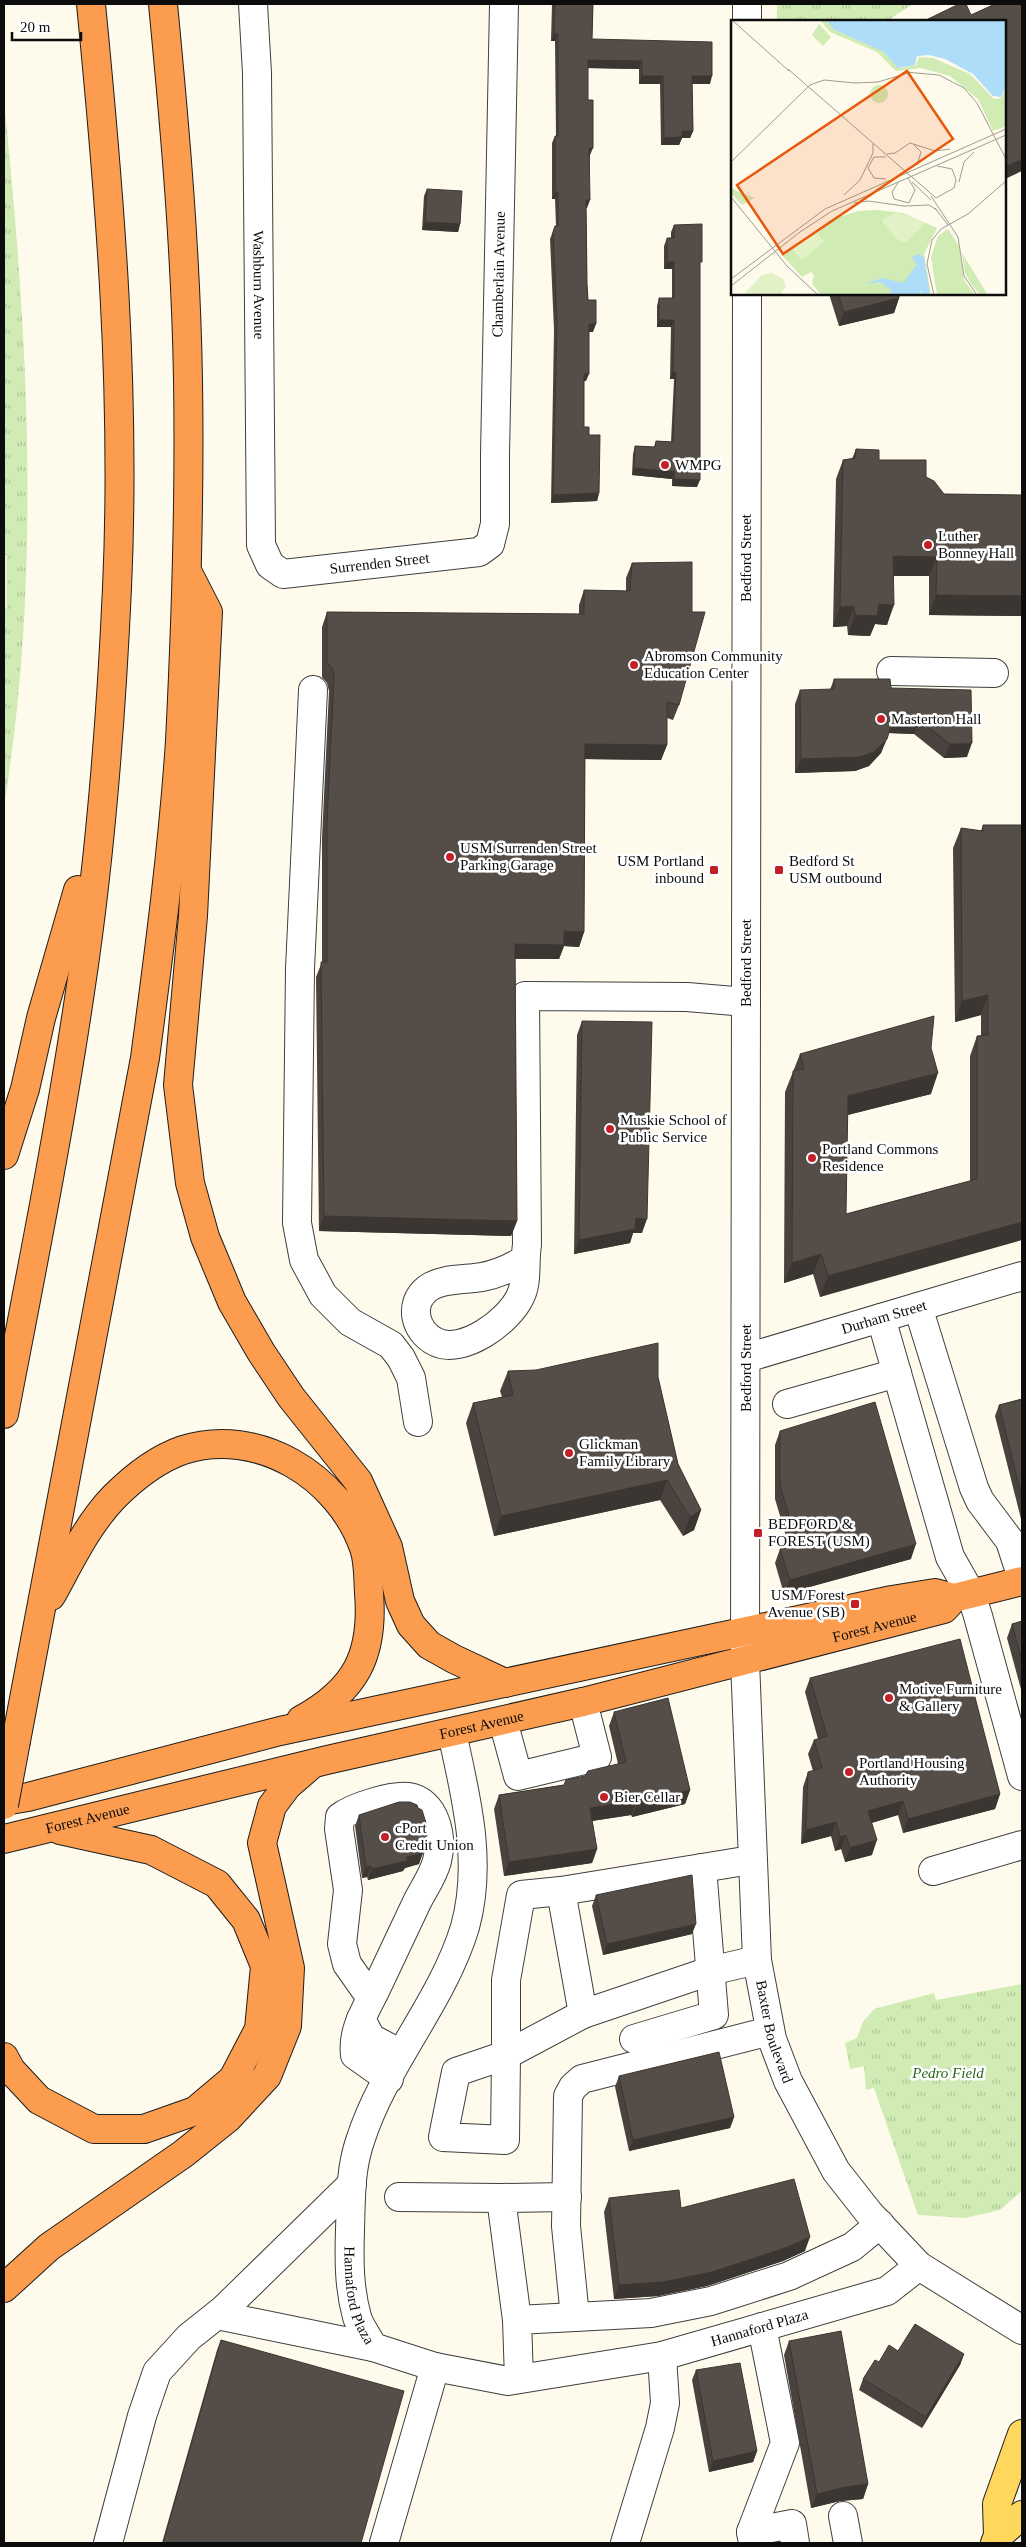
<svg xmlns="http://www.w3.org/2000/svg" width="1026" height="2547" viewBox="0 0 1026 2547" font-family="Georgia,serif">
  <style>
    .park { fill: url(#park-tufts) }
    .pitch { fill: #e3f2c6 }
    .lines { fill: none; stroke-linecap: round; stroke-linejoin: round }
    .minor-casing { stroke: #3f3f3f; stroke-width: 30 }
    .major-casing { stroke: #1d1d1d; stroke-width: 30 }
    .highway-casing { stroke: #1d1d1d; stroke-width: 30 }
    .minor { stroke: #fff; stroke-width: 28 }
    .major { stroke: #fed75c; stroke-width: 28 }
    .highway { stroke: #fb9c4e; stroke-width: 28 }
    .highway-bridge-casing { stroke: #1d1d1d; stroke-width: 30; stroke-linecap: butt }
    .highway-bridge { stroke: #fb9c4e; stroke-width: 28 }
    .wall { fill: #49423e }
    .shaded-wall { fill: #3c3632 }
    .building { fill: #554d48; stroke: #3c3632 }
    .poi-dot { fill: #c21f27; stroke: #fff; stroke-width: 2 }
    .labels { text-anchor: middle; stroke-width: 5; stroke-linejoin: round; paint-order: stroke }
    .street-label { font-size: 15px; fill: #0c0c0c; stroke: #fff }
    .poi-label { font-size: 15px; fill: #0c0c0c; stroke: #fff; text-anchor: start }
    .park-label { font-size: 15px; font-style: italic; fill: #2a661a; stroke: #fff }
    .inset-road { fill: none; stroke: #9e9b92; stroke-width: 1 }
    .view { fill: #e8590c; fill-opacity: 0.15; stroke: #e8590c; stroke-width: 2.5 }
    .inset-edge { fill: none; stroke: #0c0c0c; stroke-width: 2.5 }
  </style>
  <defs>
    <pattern id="park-tufts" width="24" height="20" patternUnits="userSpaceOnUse" patternTransform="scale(1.25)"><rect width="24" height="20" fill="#d0ebb4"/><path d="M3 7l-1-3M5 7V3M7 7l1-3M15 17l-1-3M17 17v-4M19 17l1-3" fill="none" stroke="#b1c89a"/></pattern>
  </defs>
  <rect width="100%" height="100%" fill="#fffbec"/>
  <g class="park">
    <polygon points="777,4 913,4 887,21 777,21"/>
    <path d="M4,101C28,336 42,572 4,807Z"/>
    <polygon points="1022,1984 1022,2191 1000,2210 965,2218 918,2215 874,2088 866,2090 864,2066 850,2069 845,2043 857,2038 863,2022 874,2009 934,1993 936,2000"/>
  </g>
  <rect class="pitch" x="4" y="555" width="3" height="53"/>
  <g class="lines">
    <g class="minor-casing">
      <g id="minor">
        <path id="s1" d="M253,4L257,73L261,545L270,565L283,574L479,552L490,544L495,524V454L504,4"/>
        <polyline points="747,21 747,4"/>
        <path id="s2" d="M747,294L745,1661L757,1960L772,2039L788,2081L836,2171L869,2213L919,2266L1022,2330"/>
        <polyline points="891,671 994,673"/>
        <polyline points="313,690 300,969 297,1223 304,1260 323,1295 350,1322 391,1345 401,1358 411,1378 418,1422"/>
        <path d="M524,1260C511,1268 498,1274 482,1277C465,1280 441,1278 427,1289C408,1304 415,1332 436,1342C463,1355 509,1321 520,1297C528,1282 524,1262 527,1245L525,996L687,997L746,1002"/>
        <polyline points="918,1307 974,1488 980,1501 1010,1541 1022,1578"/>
        <polyline points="881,1318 950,1557 971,1594 978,1616 1022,1776"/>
        <path id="s3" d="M746,1358L1022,1276"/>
        <polyline points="787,1404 897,1373"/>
        <polyline points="503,1721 518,1776 597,1757 583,1702"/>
        <path id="s4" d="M452,1733C466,1797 483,1862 465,1927C442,2003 384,2065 360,2141C350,2170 351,2200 350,2230C349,2260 349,2288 357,2317C360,2327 368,2337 373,2347L435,2367L508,2381L662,2356L887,2291L919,2266"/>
        <polyline points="751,1860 561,1891 583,2014 710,1971 757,1960"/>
        <polyline points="933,1871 1022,1845"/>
        <polyline points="561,1891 521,1895 506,1980 506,2055 583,2014"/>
        <path d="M371,1998L347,1964L342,1944L348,1890L339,1829L340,1817C353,1807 392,1795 408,1797C436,1801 443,1837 437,1861C433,1876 424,1888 417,1902C403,1932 389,1961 375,1991C365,2011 352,2031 355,2055L389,2079"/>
        <polyline points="361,2019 371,2038 401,2054"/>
        <polyline points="770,2031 582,2079 573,2087 568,2096 566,2226 575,2317 651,2313 711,2301 789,2276 852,2247 880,2224"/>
        <polyline points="634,2039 714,2015 702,1868"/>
        <polygon points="506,2055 505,2140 443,2137 456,2072"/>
        <polyline points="399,2197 501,2198"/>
        <polyline points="217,2315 373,2347"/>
        <polyline points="517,2320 501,2198 567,2197"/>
        <polyline points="519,2379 517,2320 575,2317"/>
        <polyline points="843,2516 848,2543"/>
        <polyline points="751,2532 792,2524 795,2543"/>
        <polyline points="108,2543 142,2416 157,2372 189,2337 223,2310 352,2184"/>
        <polyline points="384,2543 435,2367"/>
        <polyline points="625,2543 660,2428 665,2403 662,2356"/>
        <polyline points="753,2543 751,2532 785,2443 762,2327"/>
      </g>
    </g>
    <g class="major-casing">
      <g id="major">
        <polyline points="998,2536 1022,2515"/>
        <polyline points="995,2543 998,2536 997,2504 1022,2434"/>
      </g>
    </g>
    <g class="highway-casing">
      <g id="highway">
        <polyline points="187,571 208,612 193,916 178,1085 190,1183 205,1237 232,1302 261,1352 291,1397 358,1481 388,1547 400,1601 411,1625 429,1645 454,1659 505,1683"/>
        <polyline points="4,1155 25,1089 41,1018 78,890"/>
        <path d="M4,1414C31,1273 59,1134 80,992C100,861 111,720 117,588C126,392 110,198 91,4"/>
        <path d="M51,1596C70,1562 87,1525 114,1497C133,1478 157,1459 183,1450C257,1426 339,1476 364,1548C369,1562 368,1579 369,1593C374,1655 356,1690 301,1720"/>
        <path d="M16,1741L145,1058C159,953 173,846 180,741C186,621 190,500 188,380C186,254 175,129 163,4"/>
        <polyline points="4,1801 28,1797 280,1731 892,1600 935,1593 954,1598 1022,1581"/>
        <path id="s5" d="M4,1839L327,1760L583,1702L944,1609L954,1598"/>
        <polyline points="4,2057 11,2070 39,2100 94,2129 144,2129 195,2111 233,2079 259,2029 265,1966 246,1920 217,1884 151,1850 60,1830"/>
        <polyline points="4,2288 49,2247 183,2154 228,2118 267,2076 287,2026 290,1968 262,1843 272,1806 287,1786 310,1766"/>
      </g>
    </g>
    <use href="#minor" class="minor"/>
    <use href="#major" class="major"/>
    <use href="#highway" class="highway"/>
    <g class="highway-bridge-casing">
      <polyline id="highway-bridge" points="4,1805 16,1741"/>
    </g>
    <use href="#highway-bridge" class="highway-bridge"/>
  </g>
  <g class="wall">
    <polygon points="552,4 612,4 611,5 593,5 592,39 710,84 692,84 693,131 690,138 682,138 679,145 661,145 660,84 639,84 639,69 588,68 588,100 590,155 587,208 586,208 587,284 588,300 593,332 589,332 586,381 584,381 584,427 589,435 599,493 597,501 551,503 554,330 550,239 555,226 556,226 555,199 552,199 552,143 555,136 556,136 555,41 551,41"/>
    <polygon points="427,189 460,224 458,232 422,230 424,196"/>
    <polygon points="674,225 700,268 697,487 672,486 672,479 632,475 633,454 635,446 654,447 656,441 671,442 674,379 670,379 671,327 657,327 657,306 659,298 672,298 672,269 664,269 664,246 667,238 671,238 671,232"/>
    <polygon points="829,294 899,294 899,298 894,313 839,326"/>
    <polygon points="856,449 879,460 926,477 944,494 1022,495 1022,616 929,615 929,576 893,576 887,625 875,624 870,636 848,635 847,626 833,627 836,479 843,460 852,459"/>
    <polygon points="632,563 679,705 673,720 667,718 667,745 661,760 585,759 584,932 579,947 564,946 559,959 515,959 517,1221 511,1236 319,1231 316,977 322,962 322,838 329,691 327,683 322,677 322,627 327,612 579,614 579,605 584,590 626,591 626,578"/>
    <polygon points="834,679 891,688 967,757 944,758 914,734 888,733 881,753 869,766 855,771 795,773 795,704 800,690 830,690"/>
    <polygon points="983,825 1022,1222 820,1297 813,1274 784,1283 785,1092 800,1054 931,1048 931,1094 847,1115 846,1214 970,1181 970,1056 977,1036 981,1036 981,1015 955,1022 953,848 961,828 981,831"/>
    <polygon points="582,1021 642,1233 633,1233 630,1243 574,1254 577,1035"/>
    <polygon points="508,1371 658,1377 678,1464 701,1510 694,1530 683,1536 660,1500 494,1536 466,1423 473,1403 502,1397 500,1391"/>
    <polygon points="1022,1399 1022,1519 1021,1519 995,1416 999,1405"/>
    <polygon points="780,1431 911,1559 784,1594 775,1563 780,1549 789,1546 775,1499 775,1445"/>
    <polygon points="1022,1621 1022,1693 1007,1638 1012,1624"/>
    <polygon points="810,1678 1000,1794 995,1809 903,1833 898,1815 872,1823 872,1855 845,1862 841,1849 835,1851 831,1836 801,1844 803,1787 808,1772 813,1771 808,1754 814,1740 818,1739 805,1692"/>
    <polygon points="614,1712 690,1790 685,1804 632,1817 631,1815 592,1821 597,1849 592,1863 504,1876 494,1809 499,1795 564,1785 618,1764 609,1726"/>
    <polygon points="359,1815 425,1842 419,1864 405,1868 403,1871 368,1880 367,1877 362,1878 355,1826"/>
    <polygon points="596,1895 692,1934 603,1955 592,1906"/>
    <polygon points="619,2076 734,2117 730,2128 629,2151 615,2087"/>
    <polygon points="609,2198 681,2208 805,2251 783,2261 707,2286 658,2296 614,2299 604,2212"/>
    <polygon points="221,2340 361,2543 162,2543 217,2350"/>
    <polygon points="789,2341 868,2484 863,2499 840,2501 811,2508 784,2355"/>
    <polygon points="964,2354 960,2365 922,2428 859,2390 863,2379 879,2362"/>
    <polygon points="696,2370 757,2451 753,2462 709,2472 692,2380"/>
  </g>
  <g class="shaded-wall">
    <polygon points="591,4 612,4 611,5 591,5"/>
    <polygon points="554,34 558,34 555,41 551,41"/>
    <polygon points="588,60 642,61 639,69 585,68"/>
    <polygon points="642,76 663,76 660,84 639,84"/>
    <polygon points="692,76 712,76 710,84 689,84"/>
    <polygon points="682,131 693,131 690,138 682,138 679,145 661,145 664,138"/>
    <polygon points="589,148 593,148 590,155 587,155"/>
    <polygon points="1022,159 1022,171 1005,179 1005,167"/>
    <polygon points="555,192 558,192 555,199 552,199"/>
    <polygon points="586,200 590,200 587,208 583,208"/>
    <polygon points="425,222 460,224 458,232 422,230"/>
    <polygon points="667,262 674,262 672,269 664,269"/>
    <polygon points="899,298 894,313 839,326 844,312"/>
    <polygon points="659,320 674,320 671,327 657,327"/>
    <polygon points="589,324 596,324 593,332 586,332"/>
    <polygon points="673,372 676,372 674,379 670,379"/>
    <polygon points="584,374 589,374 586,381 581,381"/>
    <polygon points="634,468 675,472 672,479 632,475"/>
    <polygon points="674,479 700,480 697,487 672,486"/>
    <polygon points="599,493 597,501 551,503 553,495"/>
    <polygon points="893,556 937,557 929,576 885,576"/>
    <polygon points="936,595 1022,596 1022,616 929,615"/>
    <polygon points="879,604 894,605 887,625 875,624 870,636 848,635 855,615"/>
    <polygon points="854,606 847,626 833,627 840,607"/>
    <polygon points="893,719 919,720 914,734 888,733"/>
    <polygon points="887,739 881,753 869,766 855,771 795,773 801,759"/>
    <polygon points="972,743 967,757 944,758 950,744"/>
    <polygon points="585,744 667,745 661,760 579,759"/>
    <polygon points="564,931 584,932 579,947 564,946 559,959 510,958 515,944"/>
    <polygon points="988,995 981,1015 955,1022 962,1001"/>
    <polygon points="938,1073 931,1094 840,1117 848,1096"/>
    <polygon points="324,1216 517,1221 511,1236 319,1231"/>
    <polygon points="636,1218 647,1219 642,1233 633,1233 630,1243 574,1254 579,1240"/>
    <polygon points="1022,1222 1022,1240 820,1297 828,1276"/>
    <polygon points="821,1254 813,1274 784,1283 792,1263"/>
    <polygon points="667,1480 660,1500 494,1536 501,1516"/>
    <polygon points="701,1510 694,1530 683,1536 690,1517"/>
    <polygon points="916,1544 911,1559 784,1594 790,1580"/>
    <polygon points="690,1790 685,1804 632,1817 637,1803"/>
    <polygon points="1000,1794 995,1809 903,1833 908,1819"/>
    <polygon points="636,1801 631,1815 585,1822 590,1808"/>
    <polygon points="903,1801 898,1815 863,1825 868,1811"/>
    <polygon points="836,1822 831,1836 801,1844 806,1830"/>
    <polygon points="846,1835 841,1849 835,1851 840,1837"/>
    <polygon points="877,1840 872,1855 845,1862 850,1848"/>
    <polygon points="597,1849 592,1863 504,1876 509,1862"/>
    <polygon points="423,1853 419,1864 405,1868 403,1871 368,1880 372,1869 407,1857"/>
    <polygon points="371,1866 367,1877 362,1878 366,1867"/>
    <polygon points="696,1924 692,1934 603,1955 607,1944"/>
    <polygon points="734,2117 730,2128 629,2151 633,2140"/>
    <polygon points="810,2237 805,2251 783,2261 707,2286 658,2296 614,2299 619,2285"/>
    <polygon points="964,2354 960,2365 922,2428 926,2417"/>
    <polygon points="757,2451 753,2462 709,2472 713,2461"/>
    <polygon points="868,2484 863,2499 840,2501 811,2508 817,2494 845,2487"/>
  </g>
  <g class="building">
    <polygon points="555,4 593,4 592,39 712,42 712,76 692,76 693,131 682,131 682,137 664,138 663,76 642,76 642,61 588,60 588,100 593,100 593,148 589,148 590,200 586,200 587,284 588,300 596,300 596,324 589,324 589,374 584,374 584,427 589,427 589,435 600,435 599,493 553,495 557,322 553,232 555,226 558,226 558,192 555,192 555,136 558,136 558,34 554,34"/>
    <polygon points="959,4 966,4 971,15 995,4 1022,4 1022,126 1020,127 1022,132 1022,159 1005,167 1005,21 924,21"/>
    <polygon points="427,189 462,191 460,224 425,222"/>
    <polygon points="702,224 702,262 700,262 700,480 674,479 675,472 634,468 635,446 655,447 656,441 673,442 676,372 673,372 674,320 659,320 659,298 674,298 674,262 667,262 667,238 674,238 674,225"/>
    <polygon points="838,294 899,294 899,298 844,312"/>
    <polygon points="856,449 879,450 879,460 926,460 926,477 934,481 944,494 1022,495 1022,596 936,595 937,557 893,556 894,605 879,604 877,616 855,615 854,606 840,607 843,460 855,458"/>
    <polygon points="692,562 692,612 705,612 679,705 667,702 667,745 585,744 584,932 564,931 564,945 515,944 517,1221 324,1216 321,962 327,962 327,823 334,676 332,668 327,662 327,612 584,614 584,590 630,591 632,563"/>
    <polygon points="834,679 890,679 891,688 971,690 972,743 950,744 919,720 893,719 887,739 874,752 860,757 801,759 800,690 834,689"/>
    <polygon points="983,825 1022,825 1022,1222 828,1276 821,1254 792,1263 793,1071 804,1069 800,1054 934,1016 931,1048 938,1073 848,1096 846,1214 977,1179 977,1036 988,1035 988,995 962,1001 961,828 983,831"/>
    <polygon points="582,1021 652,1022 647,1219 636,1218 635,1229 579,1240"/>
    <polygon points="658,1343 658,1377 678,1464 701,1510 690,1517 667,1480 501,1516 473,1403 513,1395 508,1371 536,1370"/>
    <polygon points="1022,1399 1022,1498 999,1405"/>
    <polygon points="875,1402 916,1544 790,1580 780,1549 797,1544 780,1485 780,1431"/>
    <polygon points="1022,1621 1022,1661 1012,1624"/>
    <polygon points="960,1639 1000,1794 908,1819 903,1801 868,1811 877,1840 850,1848 846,1835 840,1837 836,1822 806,1830 808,1772 822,1768 814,1740 827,1736 810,1678"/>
    <polygon points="668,1698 690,1790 637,1803 636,1801 590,1808 597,1849 509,1862 499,1795 564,1785 566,1780 585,1776 588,1771 626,1762 614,1712"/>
    <polygon points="399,1802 410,1802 417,1805 418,1808 422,1810 426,1823 427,1836 424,1837 426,1846 423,1853 407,1857 407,1861 372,1869 371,1866 366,1867 359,1815"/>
    <polygon points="692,1875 696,1924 607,1944 596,1895"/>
    <polygon points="719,2052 734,2117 633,2140 619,2076"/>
    <polygon points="794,2179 810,2237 788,2247 712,2272 663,2282 619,2285 609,2198 679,2190 681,2208"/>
    <polygon points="915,2324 964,2354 926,2417 863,2379 875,2360 879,2362 889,2345 898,2351"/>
    <polygon points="841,2331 868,2484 845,2487 817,2494 789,2341"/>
    <polygon points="221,2340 404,2391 361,2543 163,2543"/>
    <polygon points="740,2363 757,2451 713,2461 696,2370"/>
  </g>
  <g class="poi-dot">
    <circle cx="665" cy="465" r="5"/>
    <circle cx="928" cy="545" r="5"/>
    <circle cx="634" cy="665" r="5"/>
    <circle cx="881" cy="719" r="5"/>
    <circle cx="450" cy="857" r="5"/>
    <rect x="709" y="865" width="10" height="10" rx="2.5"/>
    <rect x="774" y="865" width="10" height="10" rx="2.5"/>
    <circle cx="610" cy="1129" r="5"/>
    <circle cx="812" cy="1158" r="5"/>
    <circle cx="569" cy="1453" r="5"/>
    <rect x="753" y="1528" width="10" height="10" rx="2.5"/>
    <rect x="850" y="1599" width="10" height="10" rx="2.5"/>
    <circle cx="889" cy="1698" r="5"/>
    <circle cx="849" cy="1772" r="5"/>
    <circle cx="604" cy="1797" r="5"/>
    <circle cx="385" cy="1837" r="5"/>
  </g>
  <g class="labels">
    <g class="street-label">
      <text dy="5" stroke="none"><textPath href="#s1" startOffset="1060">Chamberlain Avenue</textPath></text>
      <text dy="5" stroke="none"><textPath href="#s1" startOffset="281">Washburn Avenue</textPath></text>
      <text transform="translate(746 558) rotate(-90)" y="5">Bedford Street</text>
      <text dy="5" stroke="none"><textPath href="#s1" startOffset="676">Surrenden Street</textPath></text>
      <text transform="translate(746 963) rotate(-90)" y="5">Bedford Street</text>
      <text dy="5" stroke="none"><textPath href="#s3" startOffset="144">Durham Street</textPath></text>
      <text transform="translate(746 1368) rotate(-90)" y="5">Bedford Street</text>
      <text dy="5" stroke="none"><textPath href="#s5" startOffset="896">Forest Avenue</textPath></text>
      <text dy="5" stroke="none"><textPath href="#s5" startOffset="491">Forest Avenue</textPath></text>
      <text dy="5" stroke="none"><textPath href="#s5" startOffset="86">Forest Avenue</textPath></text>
      <text dy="5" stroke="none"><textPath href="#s2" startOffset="1740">Baxter Boulevard</textPath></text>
      <text dy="5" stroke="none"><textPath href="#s4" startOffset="592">Hannaford Plaza</textPath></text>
      <text dy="5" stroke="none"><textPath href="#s4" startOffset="1044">Hannaford Plaza</textPath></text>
    </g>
    <g class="poi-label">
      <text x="675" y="470">WMPG</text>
      <text x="938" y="541">Luther<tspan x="938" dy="17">Bonney Hall</tspan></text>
      <text x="644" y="661">Abromson Community<tspan x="644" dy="17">Education Center</tspan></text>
      <text x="891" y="724">Masterton Hall</text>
      <text x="460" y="853">USM Surrenden Street<tspan x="460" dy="17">Parking Garage</tspan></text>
      <text x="704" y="866" text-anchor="end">USM Portland<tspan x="704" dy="17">inbound</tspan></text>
      <text x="789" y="866">Bedford St<tspan x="789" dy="17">USM outbound</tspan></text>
      <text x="620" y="1125">Muskie School of<tspan x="620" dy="17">Public Service</tspan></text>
      <text x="822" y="1154">Portland Commons<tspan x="822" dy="17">Residence</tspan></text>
      <text x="579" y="1449">Glickman<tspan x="579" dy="17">Family Library</tspan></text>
      <text x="768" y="1529">BEDFORD &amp;<tspan x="768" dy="17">FOREST (USM)</tspan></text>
      <text x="845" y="1600" text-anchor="end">USM/Forest<tspan x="845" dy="17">Avenue (SB)</tspan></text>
      <text x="899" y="1694">Motive Furniture<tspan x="899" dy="17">&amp; Gallery</tspan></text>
      <text x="859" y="1768">Portland Housing<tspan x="859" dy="17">Authority</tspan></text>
      <text x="614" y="1802">Bier Cellar</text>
      <text x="395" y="1833">cPort<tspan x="395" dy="17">Credit Union</tspan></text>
    </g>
    <g class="park-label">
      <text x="948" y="2078">Pedro Field</text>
    </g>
  </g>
  <g transform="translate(731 20)">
    <rect width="275" height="275" fill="#fffbec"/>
    <path d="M89,0H96L106,11L152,31L169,48L185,45L188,37L202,38L239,54L263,79L270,78L275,67V106L262,111L247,79L219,56L190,48L165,51L146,32L99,12ZM88,4L100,17L92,26L81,15ZM139 74a9 9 0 1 1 18 0a9 9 0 1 1-18 0ZM0,167L6,171L24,178L11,185L0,173ZM146,190L172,193L206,208L193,234L200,275H90L81,263L83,255L80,252L71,257L51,235L102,199L127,191ZM217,209L228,226L233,260L244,275H206L200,237L207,216ZM231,233L257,275H249L240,264L234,253Z" fill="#d0ebb4"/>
    <path d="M166,192L195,203L174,223L168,221L152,203L151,200ZM85,211L93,222L70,240L61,229ZM41,253L52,259L55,267L50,272L52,275L14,273L31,255Z" fill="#e3f2c6"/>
    <path d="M95,0H275V66L270,77L262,76L242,54L214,39L198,35L186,36L184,45L167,48L153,32L104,10ZM186,234L193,237L199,275H192L189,270V275H159L160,270L149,262L134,264L151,258L172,263L186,245L181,238Z" fill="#aeddf9"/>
    <path class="inset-road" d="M1,0L58,51M57,49L205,178L223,168L225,160L221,149L206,146M174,52L208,55L233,68L246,83L275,139M183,125L190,132L186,145M156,134L164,133L179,123L204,131L219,129M0,142L79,65L93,60L124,63L147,62L177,53M155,159L143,158L137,148L143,137H155M181,162L200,180M228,162L233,142L243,132M167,163L161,172L163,179L178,183L184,170L177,158M113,175L129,160L142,133V124M200,176L227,217L233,256L246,275M0,177L56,246L87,275M123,183L137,181L173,186L198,185L206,190M204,188L217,205M237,194L275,161M0,259L94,189L275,109M0,266L69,212L101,191L275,115M203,275L196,244L201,220L210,209L237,194"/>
    <path class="view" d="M176,51L222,119L52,234L6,165Z"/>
    <rect width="275" height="275" class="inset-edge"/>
  </g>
  <rect width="1026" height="2547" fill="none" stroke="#0c0c0c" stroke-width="10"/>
  <path d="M12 32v8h69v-8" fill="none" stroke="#0c0c0c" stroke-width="2.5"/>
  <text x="20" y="32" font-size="15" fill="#0c0c0c" stroke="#ffffff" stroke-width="4" paint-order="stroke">20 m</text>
</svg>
